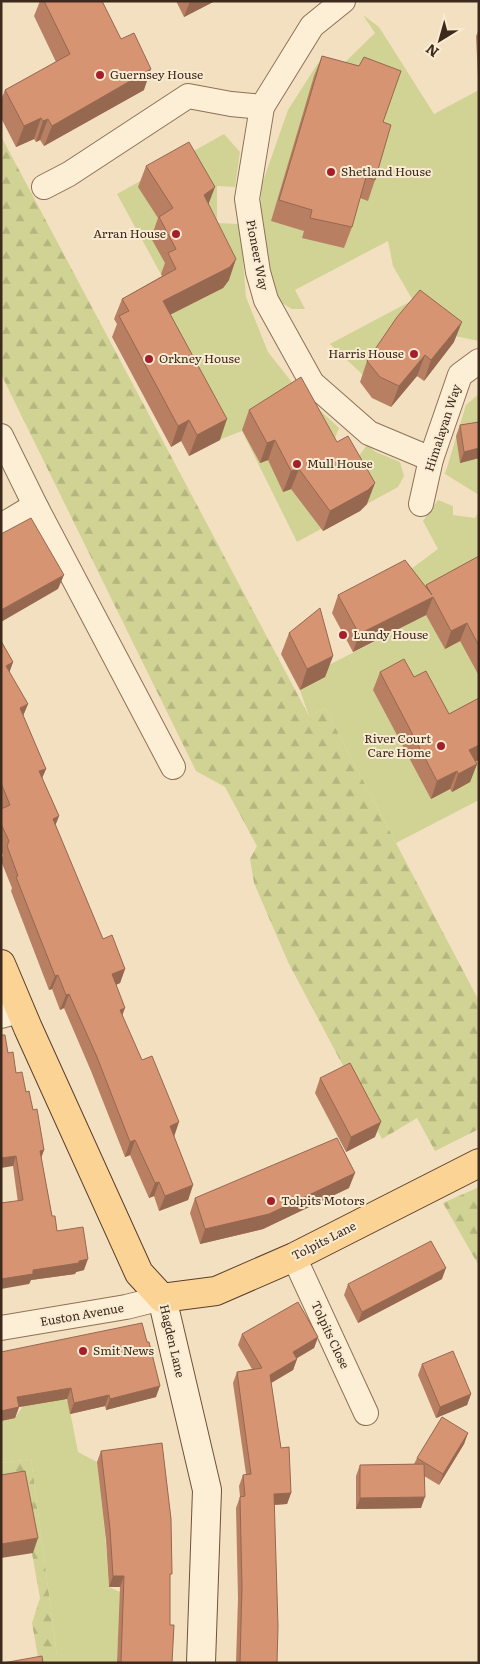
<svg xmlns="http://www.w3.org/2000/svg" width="480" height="1664" viewBox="0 0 480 1664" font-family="Literata,serif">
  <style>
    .green { fill: #d0d394 }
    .forest { fill: url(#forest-firs) }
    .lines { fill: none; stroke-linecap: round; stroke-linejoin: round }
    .street-casing { stroke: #8f7056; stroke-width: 26 }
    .secondary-casing { stroke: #715139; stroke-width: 30 }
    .primary-casing { stroke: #5c3e2b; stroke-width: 30 }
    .street { stroke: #fdeed6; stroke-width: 24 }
    .secondary { stroke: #fdeed6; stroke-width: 28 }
    .primary { stroke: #fad395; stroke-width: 28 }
    .wall { fill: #b87f63 }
    .shaded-wall { fill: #966850 }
    .building { fill: #d69473; stroke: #966850 }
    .poi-dot { fill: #a51f2a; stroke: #f9ebd2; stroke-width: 2 }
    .labels { text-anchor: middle; stroke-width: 4; stroke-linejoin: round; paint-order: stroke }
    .poi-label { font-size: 12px; fill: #3d2a1c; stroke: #f9ebd2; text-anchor: start }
    .street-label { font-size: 12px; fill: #3d2a1c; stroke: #f9ebd2 }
  </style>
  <defs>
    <pattern id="forest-firs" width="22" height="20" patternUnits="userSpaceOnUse" patternTransform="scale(1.25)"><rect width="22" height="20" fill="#d0d394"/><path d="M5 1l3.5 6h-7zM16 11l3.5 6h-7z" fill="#b4b57f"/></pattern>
  </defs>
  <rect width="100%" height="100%" fill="#f3e0c1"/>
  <g class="green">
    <polygon points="363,15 379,27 434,114 479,90 479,341 450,335 364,376 330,344 411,301 415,304 393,266 388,241 295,290 305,309 292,309 280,302 272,287 259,221 262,184 288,110 318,63 333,74 375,33"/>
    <polygon points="224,134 240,152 235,187 217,186 217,223 240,224 246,297 268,352 298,390 339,428 331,448 356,460 367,445 376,452 400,462 404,476 398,487 297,542 242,431 219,440 145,303 180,309 117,194"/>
    <polygon points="479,394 479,495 445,474 466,405"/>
    <polygon points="438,500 453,506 453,515 475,518 479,511 479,571 445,649 460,641 479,676 479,713 431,799 450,789 463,768 479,760 479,800 396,843 325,708 309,716 300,690 325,677 323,668 409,624 399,578 438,549 423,521"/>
    <polygon points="60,1399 68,1401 78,1452 97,1462 105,1534 109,1587 120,1592 117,1663 58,1663 31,1459 1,1463 1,1421 15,1418 23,1406 50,1402"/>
  </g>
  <g class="forest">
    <polygon points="1,136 309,716 325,708 479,1001 479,1129 435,1151 417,1118 382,1139 288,962 254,883 250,859 257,846 225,787 196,771 1,374"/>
    <polygon points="479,1187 479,1266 443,1203"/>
    <polygon points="31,1459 58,1663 39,1663 32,1623 40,1598 20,1486 1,1489 1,1463"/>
  </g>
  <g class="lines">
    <g class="street-casing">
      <g id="street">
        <polyline points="343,1 312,26 262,107 247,199 258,272 266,300 312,383 369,433 431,459"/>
        <polyline points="44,187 69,174 188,96 231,104 262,107"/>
        <polyline points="1,436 37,509 173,767"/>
        <polyline points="421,504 431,459 460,375 479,361"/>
        <polyline points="1,526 26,511 37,509"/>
        <polyline points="1,1016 20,1011"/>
        <polyline points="294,1257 366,1413"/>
        <polyline points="1,1328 126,1307 162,1298"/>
      </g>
    </g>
    <g class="secondary-casing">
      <polyline id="secondary" points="162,1298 207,1490 201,1663"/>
    </g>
    <g class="primary-casing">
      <polyline id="primary" points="1,964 28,1028 139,1273 162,1298 216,1291 294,1257 479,1163"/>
    </g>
    <use href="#street" class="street"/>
    <use href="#secondary" class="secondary"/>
    <use href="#primary" class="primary"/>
  </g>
  <g class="wall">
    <polygon points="40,1 102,1 144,90 44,146 40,140 36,142 34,139 16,147 1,118 1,100 5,90 56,62 34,16"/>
    <polygon points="176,1 215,1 184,17"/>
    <polygon points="479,30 479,77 478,77 476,36"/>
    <polygon points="322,56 359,66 383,122 375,180 368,201 360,198 352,227 344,248 302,238 304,231 271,221 314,76"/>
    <polygon points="146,166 208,204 229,280 223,288 170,315 220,440 189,456 181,441 171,447 112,337 117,324 114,319 122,299 162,276 161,274 165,263 151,238 158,218 138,187"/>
    <polygon points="454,342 424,381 417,376 391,407 372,398 360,382 367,361"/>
    <polygon points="249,410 367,504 360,511 323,531 291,489 283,492 268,460 260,463 242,430"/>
    <polygon points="479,422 479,458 460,463 456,436 460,425"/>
    <polygon points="479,556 479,676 460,641 445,649 426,615 353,652 332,613 338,595 426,587 426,585"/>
    <polygon points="289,633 333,656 325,677 300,690 281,654"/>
    <polygon points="1,641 13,662 9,673 28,704 23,716 46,769 42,778 59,816 55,826 103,939 125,969 120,983 116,985 122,1016 174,1137 193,1185 188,1200 159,1211 154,1196 149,1198 130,1155 125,1157 91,1071 64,1008 60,1010 52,989 49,990 11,891 12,888 1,861 3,855 1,850"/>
    <polygon points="380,672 414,677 449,714 479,698 479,760 475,761 477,764 470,782 452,792 450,789 431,799 373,690"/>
    <polygon points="8,1053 16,1073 26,1092 33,1110 44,1150 41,1158 52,1216 57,1231 84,1270 76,1272 75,1274 31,1280 29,1284 13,1166"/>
    <polygon points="320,1078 375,1137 346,1152 315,1093"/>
    <polygon points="349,1188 263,1229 200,1244 190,1213 195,1198"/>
    <polygon points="442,1279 358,1323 344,1295 348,1284"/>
    <polygon points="242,1334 318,1337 314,1348 296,1358 297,1359 293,1370 271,1383 281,1448 291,1493 287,1504 274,1505 277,1663 236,1663 238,1598 236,1508 240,1497 239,1486 243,1475 246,1474 233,1383 237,1372 252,1369 238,1345"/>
    <polygon points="1,1352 156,1397 106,1410 105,1406 70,1414 67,1399 19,1407 15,1418 1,1421"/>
    <polygon points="422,1364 471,1394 467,1405 436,1418 418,1375"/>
    <polygon points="468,1433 464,1444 439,1485 424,1476 421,1508 356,1509 356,1476 360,1465 414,1464 417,1458"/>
    <polygon points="101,1451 170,1580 170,1625 172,1663 117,1662 120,1587 109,1587 106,1540 97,1462"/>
  </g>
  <g class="shaded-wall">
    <polygon points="190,1 215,1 184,17"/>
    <polygon points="151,69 144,90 44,146 52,126"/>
    <polygon points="41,118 34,139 16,147 24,126"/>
    <polygon points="48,119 40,140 36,142 43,121"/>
    <polygon points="215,187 207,208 204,195"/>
    <polygon points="236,259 229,280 223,288 155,322 163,301"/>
    <polygon points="462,322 454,342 424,381 431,360"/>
    <polygon points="425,355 417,376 391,407 399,386"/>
    <polygon points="227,419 220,440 189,456 197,435"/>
    <polygon points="189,420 181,441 171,447 178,426"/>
    <polygon points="275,440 268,460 260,463 267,443"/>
    <polygon points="479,448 479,458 460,463 464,452"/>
    <polygon points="299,469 291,489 283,492 291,471"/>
    <polygon points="375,483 367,504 360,511 323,531 330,511"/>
    <polygon points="64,575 58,589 1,622 1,610"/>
    <polygon points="433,597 426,615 353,652 359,634"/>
    <polygon points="467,623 460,641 445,649 451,631"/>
    <polygon points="333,656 325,677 300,690 307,669"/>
    <polygon points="13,662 8,676 6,666"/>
    <polygon points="28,704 22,718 20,708"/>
    <polygon points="479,745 479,760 463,768 469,750"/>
    <polygon points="477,764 470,782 452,792 458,774"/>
    <polygon points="46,769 40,783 39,771"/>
    <polygon points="457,771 450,789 431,799 437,781"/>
    <polygon points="59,816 53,831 53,819"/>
    <polygon points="125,969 120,983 107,988 112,974"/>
    <polygon points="58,975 52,989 49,990 55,976"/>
    <polygon points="69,994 64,1008 60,1010 66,995"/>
    <polygon points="125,1008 120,1022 120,1010"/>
    <polygon points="179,1122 174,1137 170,1126"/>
    <polygon points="381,1122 375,1137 346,1152 351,1137"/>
    <polygon points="135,1140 130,1155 125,1157 130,1142"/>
    <polygon points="44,1150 40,1161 40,1151"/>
    <polygon points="16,1156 13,1166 1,1168 1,1158"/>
    <polygon points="355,1173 349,1188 263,1229 200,1244 205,1229"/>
    <polygon points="159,1182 154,1196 149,1198 155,1183"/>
    <polygon points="193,1185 188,1200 159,1211 165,1196"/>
    <polygon points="88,1259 84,1270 76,1272 75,1274 31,1280 29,1284 1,1289 1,1279 33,1270"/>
    <polygon points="446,1268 442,1279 358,1323 362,1312"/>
    <polygon points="318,1337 314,1348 289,1363 293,1352"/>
    <polygon points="297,1359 293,1370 266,1386 270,1375"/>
    <polygon points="160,1386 156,1397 106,1410 110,1399"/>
    <polygon points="71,1388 67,1399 13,1408 17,1397"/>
    <polygon points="471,1394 467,1405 436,1418 440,1407"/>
    <polygon points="109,1395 105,1406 70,1414 74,1403"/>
    <polygon points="19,1407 15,1418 1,1421 1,1411"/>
    <polygon points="468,1433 464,1444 439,1485 443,1474"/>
    <polygon points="291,1493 287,1504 270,1505 274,1494"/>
    <polygon points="425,1497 421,1508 356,1509 360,1498"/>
    <polygon points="38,1538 33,1553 1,1558 1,1544"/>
    <polygon points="113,1576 124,1576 120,1587 109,1587"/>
  </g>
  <g class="building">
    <polygon points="44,1 102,1 121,39 134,33 151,69 52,126 48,119 43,121 41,118 24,126 5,90 70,54"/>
    <polygon points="322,56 359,66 364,57 401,71 383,122 391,125 375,180 366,177 352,227 310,218 312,210 279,200"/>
    <polygon points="189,142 215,187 204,195 236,259 230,267 163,301 227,419 197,435 189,420 178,426 119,316 129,311 122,299 176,269 168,253 176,249 159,217 173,208 146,166"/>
    <polygon points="420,290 462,322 431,360 425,355 399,386 380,377 367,361 397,317"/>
    <polygon points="301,377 337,442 348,436 375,483 368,490 330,511 299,469 291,471 275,440 267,443 249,410"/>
    <polygon points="479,422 479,448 464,452 460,425"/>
    <polygon points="31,518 64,575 1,610 1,534"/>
    <polygon points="479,556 479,646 467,623 451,631 433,597 359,634 338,595 405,560 432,595 426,585"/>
    <polygon points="320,608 333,656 307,669 289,633"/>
    <polygon points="1,641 13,662 6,666 28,704 20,708 46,769 39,771 59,816 53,819 103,939 112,935 125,969 112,974 125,1008 120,1010 142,1060 152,1056 179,1122 170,1126 193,1185 165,1196 159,1182 155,1183 135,1140 130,1142 97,1057 69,994 66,995 58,975 55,976 16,877 18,876 7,846 9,841 1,824 1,809 10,805 1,783"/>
    <polygon points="404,659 414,677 426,671 449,714 479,698 479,745 469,750 477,764 458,774 457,771 437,781 380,672"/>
    <polygon points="1,1035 5,1035 8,1053 13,1052 16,1073 22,1072 26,1092 29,1091 33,1110 37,1109 44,1150 40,1151 52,1216 55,1216 57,1231 83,1227 88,1259 79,1261 79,1263 33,1270 33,1274 1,1279 1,1203 23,1200 16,1156 1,1158"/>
    <polygon points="350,1063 381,1122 351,1137 320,1078"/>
    <polygon points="337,1138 355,1173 269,1214 205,1229 195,1198"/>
    <polygon points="431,1241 446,1268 362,1312 348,1284"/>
    <polygon points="298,1302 318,1337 293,1352 297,1359 270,1375 281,1448 289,1447 291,1493 274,1494 278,1626 277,1663 240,1663 242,1587 240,1497 245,1496 243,1475 251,1474 237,1372 262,1368 242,1334"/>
    <polygon points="142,1323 147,1342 149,1342 160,1386 110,1399 109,1395 74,1403 71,1388 17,1397 19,1407 1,1411 1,1352"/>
    <polygon points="453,1351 471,1394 440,1407 422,1364"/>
    <polygon points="442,1417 468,1433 443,1474 417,1458"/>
    <polygon points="162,1443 171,1519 172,1574 170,1574 170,1625 174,1625 172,1663 117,1663 117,1662 121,1662 124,1576 113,1576 110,1529 101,1451"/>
    <polygon points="424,1464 425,1497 360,1498 360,1465"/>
    <polygon points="25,1471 38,1538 1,1544 1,1475"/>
    <polygon points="42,1656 43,1663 3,1663"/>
  </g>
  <g class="poi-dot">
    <circle cx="100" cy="75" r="5"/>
    <circle cx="331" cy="172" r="5"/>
    <circle cx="176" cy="234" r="5"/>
    <circle cx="414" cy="354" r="5"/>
    <circle cx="149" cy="359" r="5"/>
    <circle cx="297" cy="464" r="5"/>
    <circle cx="343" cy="635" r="5"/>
    <circle cx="441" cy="746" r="5"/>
    <circle cx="271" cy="1201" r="5"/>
    <circle cx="83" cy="1351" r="5"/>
  </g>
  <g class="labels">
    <g class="poi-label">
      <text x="110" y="79">Guernsey House</text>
      <text x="341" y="176">Shetland House</text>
      <text x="166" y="238" text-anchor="end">Arran House</text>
      <text x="404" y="358" text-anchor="end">Harris House</text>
      <text x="159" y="363">Orkney House</text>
      <text x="307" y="468">Mull House</text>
      <text x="353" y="639">Lundy House</text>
      <text x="431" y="743" text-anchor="end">River Court<tspan x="431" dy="14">Care Home</tspan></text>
      <text x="281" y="1205">Tolpits Motors</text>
      <text x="93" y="1355">Smit News</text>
    </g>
    <g class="street-label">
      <text transform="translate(257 255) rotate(79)" y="4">Pioneer Way</text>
      <text transform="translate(443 428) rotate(-72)" y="4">Himalayan Way</text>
      <text transform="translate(324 1241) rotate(-27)" y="4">Tolpits Lane</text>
      <text transform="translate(82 1315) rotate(-10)" y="4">Euston Avenue</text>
      <text transform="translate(330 1335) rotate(65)" y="4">Tolpits Close</text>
      <text transform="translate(172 1341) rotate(77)" y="4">Hagden Lane</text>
    </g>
  </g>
  <rect width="480" height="1664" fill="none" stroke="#3d2a1c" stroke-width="5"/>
  <g transform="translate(440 40) rotate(217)" stroke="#f9ebd2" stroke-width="4" paint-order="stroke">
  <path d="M0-4L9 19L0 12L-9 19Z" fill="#3d2a1c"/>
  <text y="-8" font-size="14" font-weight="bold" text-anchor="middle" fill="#3d2a1c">N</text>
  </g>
</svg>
